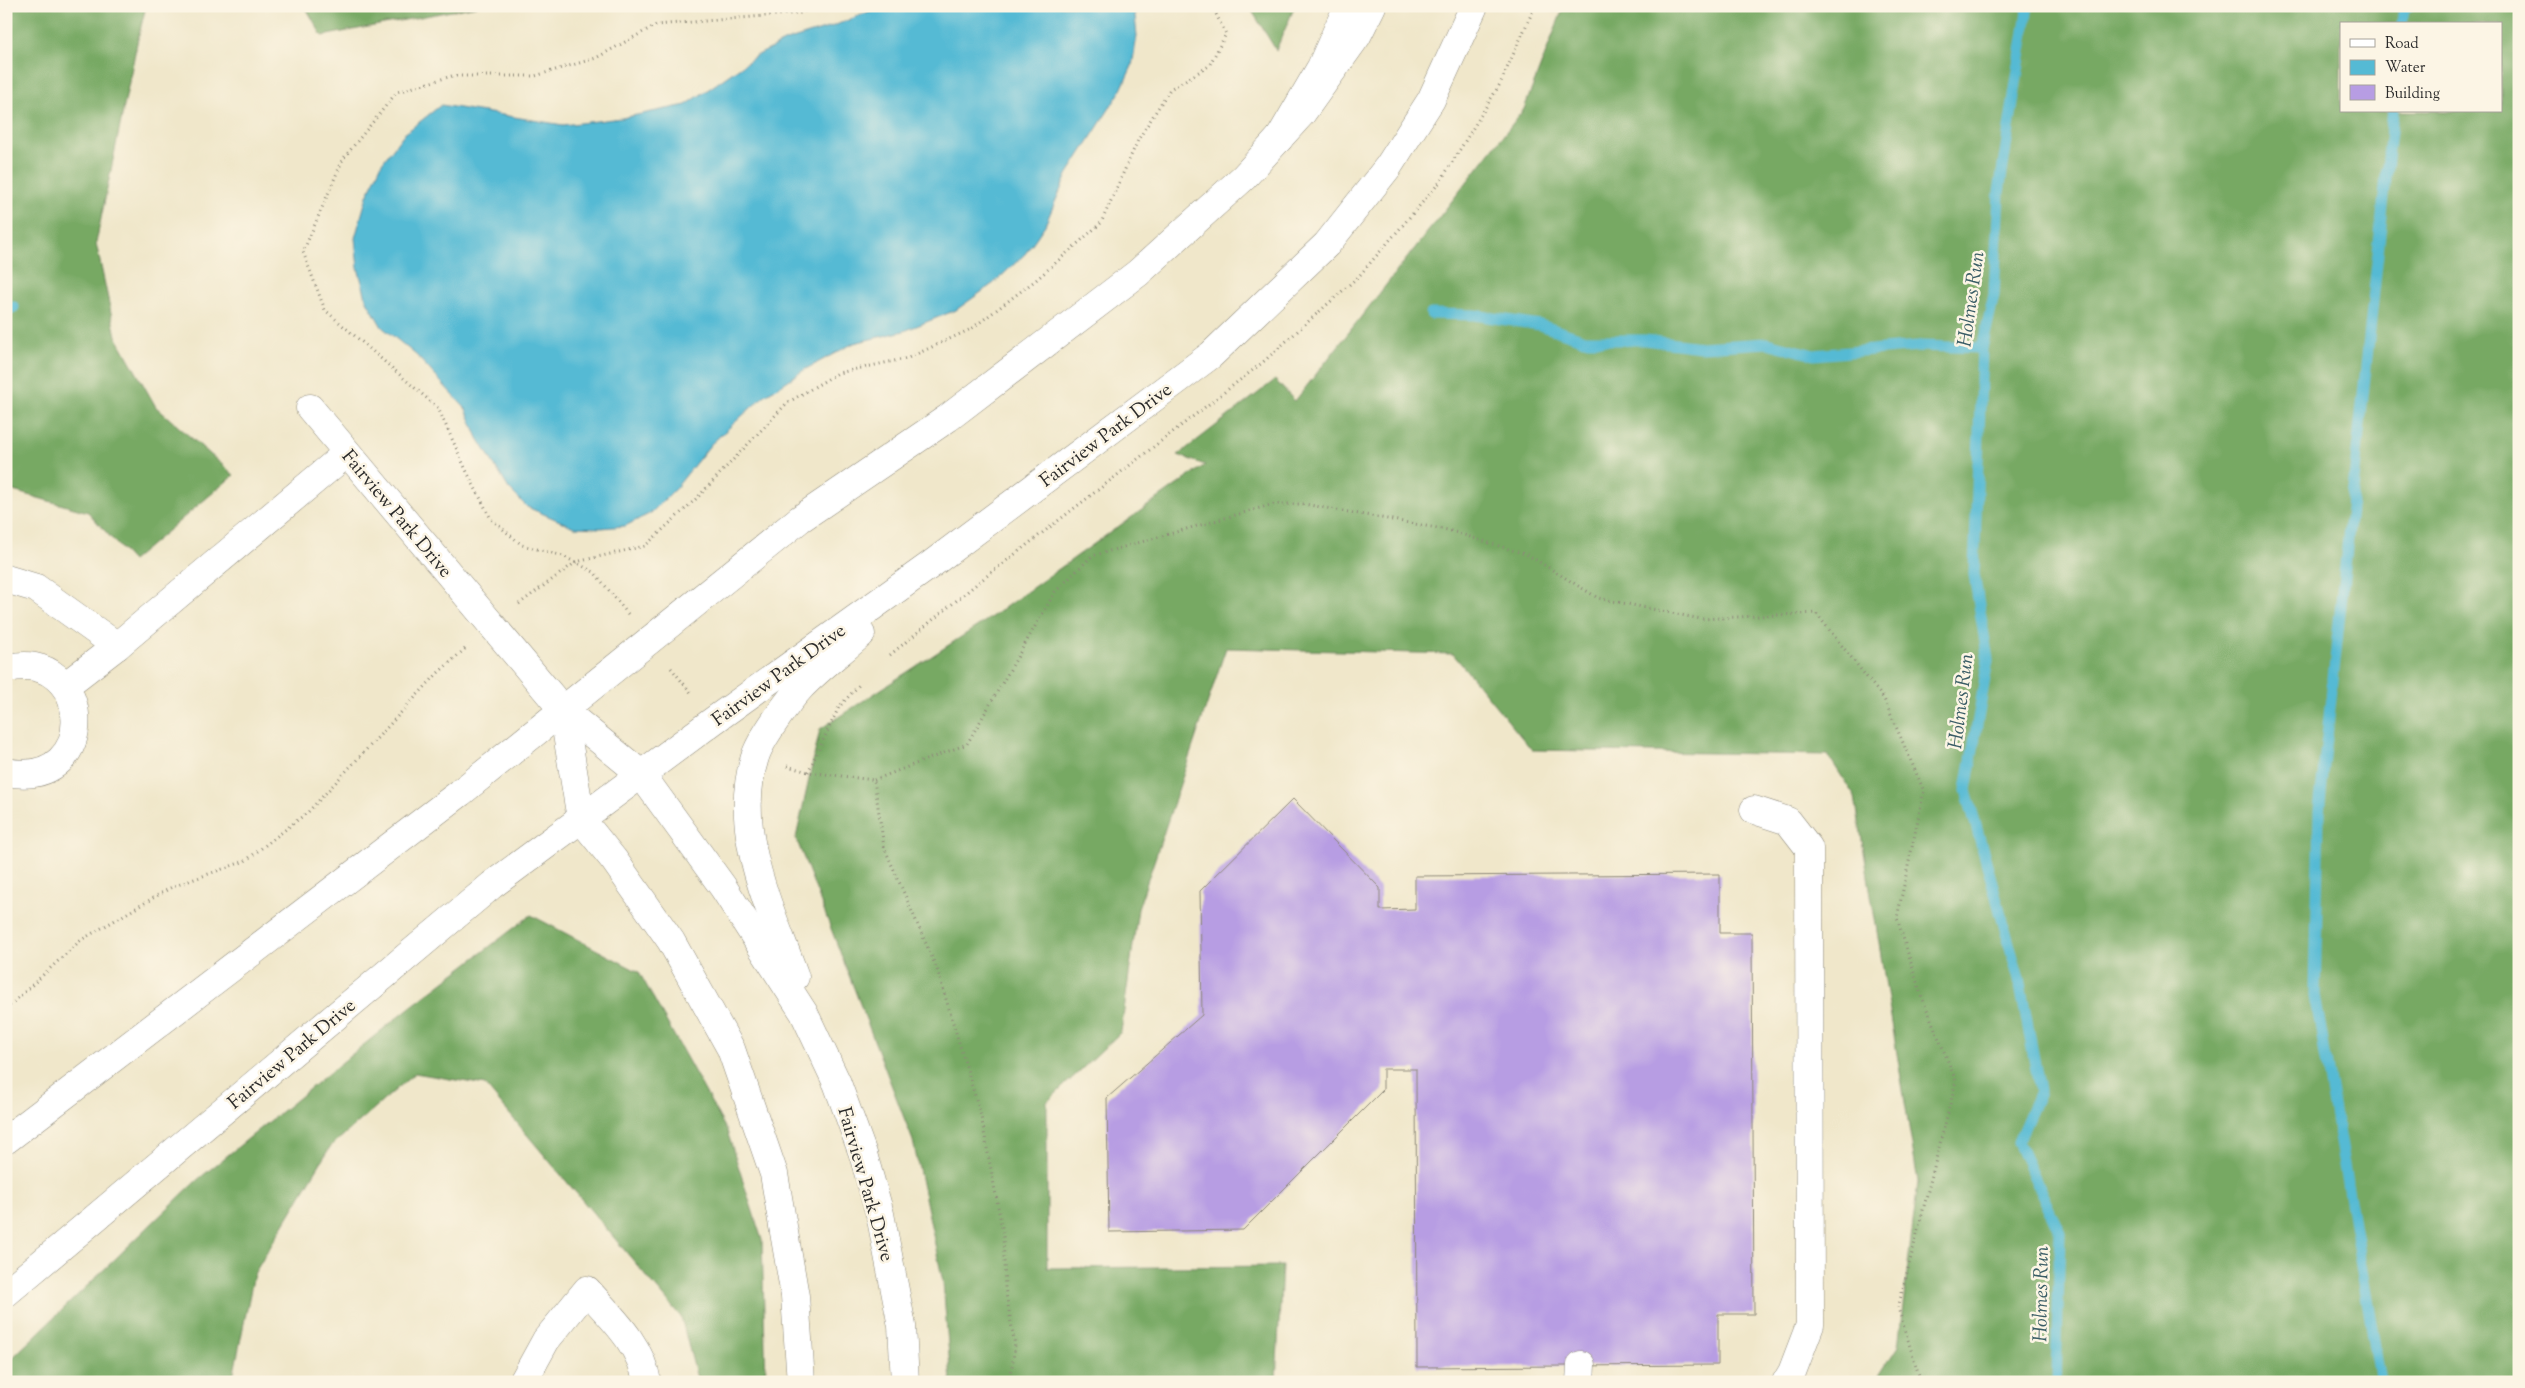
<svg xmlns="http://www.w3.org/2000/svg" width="2525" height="1388" viewBox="0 0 2525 1388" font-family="'Sorts Mill Goudy',serif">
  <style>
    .forest { fill: #77a963; stroke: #516a47; fill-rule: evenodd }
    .water { fill: #55bad4; stroke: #407280 }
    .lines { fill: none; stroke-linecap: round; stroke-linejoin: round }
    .stream { stroke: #55bad4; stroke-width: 11 }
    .building { fill: #b79de3 }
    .minor-casing { stroke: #8e897a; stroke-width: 29 }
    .highway-casing { stroke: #8e897a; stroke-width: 29 }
    .path { stroke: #8e897a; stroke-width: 3; stroke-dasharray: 1 4; stroke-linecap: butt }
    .minor { stroke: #fff; stroke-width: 28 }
    .highway { stroke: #fff; stroke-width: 28 }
    .labels { text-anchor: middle; stroke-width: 5; stroke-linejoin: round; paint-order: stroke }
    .street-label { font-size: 19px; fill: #2b2b2b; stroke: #fcf5e5 }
    .water-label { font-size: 20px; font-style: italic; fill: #3a5d66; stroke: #fcf5e5 }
  </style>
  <rect width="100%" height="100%" fill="#fcf5e5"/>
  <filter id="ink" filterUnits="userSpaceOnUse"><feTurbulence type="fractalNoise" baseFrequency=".02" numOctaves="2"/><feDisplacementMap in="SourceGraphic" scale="10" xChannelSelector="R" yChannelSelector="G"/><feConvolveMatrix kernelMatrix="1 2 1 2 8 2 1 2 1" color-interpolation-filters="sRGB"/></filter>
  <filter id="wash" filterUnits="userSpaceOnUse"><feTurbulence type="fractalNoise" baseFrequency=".0096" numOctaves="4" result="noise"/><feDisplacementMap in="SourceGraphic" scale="20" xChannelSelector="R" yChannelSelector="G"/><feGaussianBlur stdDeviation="1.12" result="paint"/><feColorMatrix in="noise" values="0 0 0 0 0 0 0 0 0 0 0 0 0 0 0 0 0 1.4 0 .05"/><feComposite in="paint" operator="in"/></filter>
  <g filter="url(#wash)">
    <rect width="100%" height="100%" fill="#f0e7ca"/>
    <g class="forest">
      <polygon points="6,6 146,6 137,43 96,243 116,336 156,407 234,475 132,561 88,512 6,489"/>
      <polygon points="305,6 477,6 322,36"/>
      <polygon points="1249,6 1295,6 1276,50"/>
      <path d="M1564,6H2519V1382H1875L1898,1346L1918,1182L1855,797L1828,755L1532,750L1453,654L1226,648L1138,909L1121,1032L1047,1102V1268L1282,1266L1276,1382H951L943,1282L913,1141L796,838L820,729L987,620L1205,465L1178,455L1275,380L1295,401L1524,109ZM2341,24H2501V111H2341Z"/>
      <polygon points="531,915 639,972 727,1131 762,1240 766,1382 698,1382 681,1317 485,1085 415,1073 330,1147 254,1274 232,1382 6,1382 6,1364 196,1181 409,1008"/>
    </g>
    <polygon class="water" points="883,6 1134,6 1137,36 1132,66 1120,92 1067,175 1045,225 1025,254 994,283 956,310 904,331 854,343 804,370 764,396 711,444 675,489 651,513 625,526 601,528 574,527 527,507 509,489 478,438 466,409 416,355 382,327 367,301 358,268 355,238 367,196 382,163 403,135 441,105 563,125 622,118 686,105 756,56 786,41 831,27"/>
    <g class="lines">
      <g class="stream">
        <polyline points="2028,6 1999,192 1994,295 1982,348 1974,574 1988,660 1966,790 2019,979 2040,1091 2018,1142 2060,1233 2056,1382"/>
        <polyline points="2402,24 2404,7 2409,6"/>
        <polyline points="6,310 14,307"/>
        <polyline points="1431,314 1474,315 1540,325 1585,340 1644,340 1701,347 1767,343 1814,355 1919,346 1982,348"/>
        <polyline points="2381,1382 2315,995 2319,812 2393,111"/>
      </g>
    </g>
    <g id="blocks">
      <polygon class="building" points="1293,799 1380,888 1380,910 1415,909 1415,876 1720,874 1720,933 1752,933 1754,1314 1718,1314 1718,1365 1417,1367 1416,1069 1383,1069 1383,1090 1243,1230 1109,1232 1107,1098 1202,1015 1200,891"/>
    </g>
  </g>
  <g filter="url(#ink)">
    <use href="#blocks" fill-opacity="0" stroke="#8e897a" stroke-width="1"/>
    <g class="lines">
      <g class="minor-casing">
        <g id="minor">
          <polyline points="310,408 563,710 641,774 723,887 804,1013 837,1083 863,1154 880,1214 902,1326 905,1382"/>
          <polyline points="6,579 36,588 117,646"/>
          <path d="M6,669C92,644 105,791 6,772"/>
          <polyline points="65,686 117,646 347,453"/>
          <polyline points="563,710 581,819 614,860 671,941 731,1049 774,1174 795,1296 801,1382"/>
          <polyline points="1754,810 1788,821 1809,848 1810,1325 1792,1372 1786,1382"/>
          <path d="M795,977C771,909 731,831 755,757C760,740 788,701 801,687C819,668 841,652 861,634"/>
          <polyline points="6,1140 460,793 800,519 948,418 1138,273 1244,177 1302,113 1357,36 1372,6"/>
          <polyline points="6,1293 492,885 713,721 929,566 1211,355 1327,244 1388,167 1431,100 1474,6"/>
          <path d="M523,1382L546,1340L587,1290C611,1317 641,1344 647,1382"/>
          <polyline points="1580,1382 1581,1365"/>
        </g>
      </g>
      <g class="highway-casing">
        <polyline id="highway" points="1279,139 1321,67 1348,6"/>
      </g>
      <g class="path">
        <polyline points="519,604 576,562 645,546 697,498 787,403 838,373 908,358 971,329 1036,280 1101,223 1138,140 1170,89 1209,66 1226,34 1212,6"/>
        <polyline points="628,614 594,572 563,556 522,545 491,519 467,472 438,408 325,310 303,252 343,159 397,92 452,76 535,76 596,58 656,25 801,13 814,6"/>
        <polyline points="890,655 979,582 1262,363 1359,276 1440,182 1500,84 1535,6"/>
        <polyline points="671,668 692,694"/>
        <polyline points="787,766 808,772 874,780 884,847 937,969 981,1116 1003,1233 1005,1288 1015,1345 1010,1382"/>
        <polyline points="808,772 839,707 859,685"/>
        <polyline points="874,780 967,744 1055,592 1092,556 1274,504 1304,504 1448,530 1528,555 1598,598 1701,619 1816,613 1884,699 1924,791 1897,918 1920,992 1956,1081 1898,1308 1921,1382"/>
        <polyline points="6,1009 81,940 172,887 245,861 308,812 438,673 466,648"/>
      </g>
      <use href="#minor" class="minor"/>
      <use href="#highway" class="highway"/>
    </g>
  </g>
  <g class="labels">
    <g class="street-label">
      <text transform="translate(1105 434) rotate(-37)" y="7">Fairview Park Drive</text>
      <text transform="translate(398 513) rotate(50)" y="7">Fairview Park Drive</text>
      <text transform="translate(778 674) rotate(-36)" y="7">Fairview Park Drive</text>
      <text transform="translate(291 1053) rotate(-40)" y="7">Fairview Park Drive</text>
      <text transform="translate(867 1184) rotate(74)" y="7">Fairview Park Drive</text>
    </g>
    <g class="water-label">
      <text transform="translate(1970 299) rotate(-82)" y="7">Holmes Run</text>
      <text transform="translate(1960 701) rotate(-83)" y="7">Holmes Run</text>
      <text transform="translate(2040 1294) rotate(-89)" y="7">Holmes Run</text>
    </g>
  </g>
  <rect width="2525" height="1388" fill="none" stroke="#fcf5e5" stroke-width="25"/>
  <rect x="2340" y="22" width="162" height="90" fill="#fcf5e5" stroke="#a8a49b"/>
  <rect x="2350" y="39" width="25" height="8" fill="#ffffff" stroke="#a8a49b"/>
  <text x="2385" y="48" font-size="15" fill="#2b2b2b">Road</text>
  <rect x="2350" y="60" width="25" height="15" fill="#55bad4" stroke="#a8a49b"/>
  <text x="2385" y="72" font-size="15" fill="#2b2b2b">Water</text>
  <rect x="2350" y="85" width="25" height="15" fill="#b79de3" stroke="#a8a49b"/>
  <text x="2385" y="98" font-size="15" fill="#2b2b2b">Building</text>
</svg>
